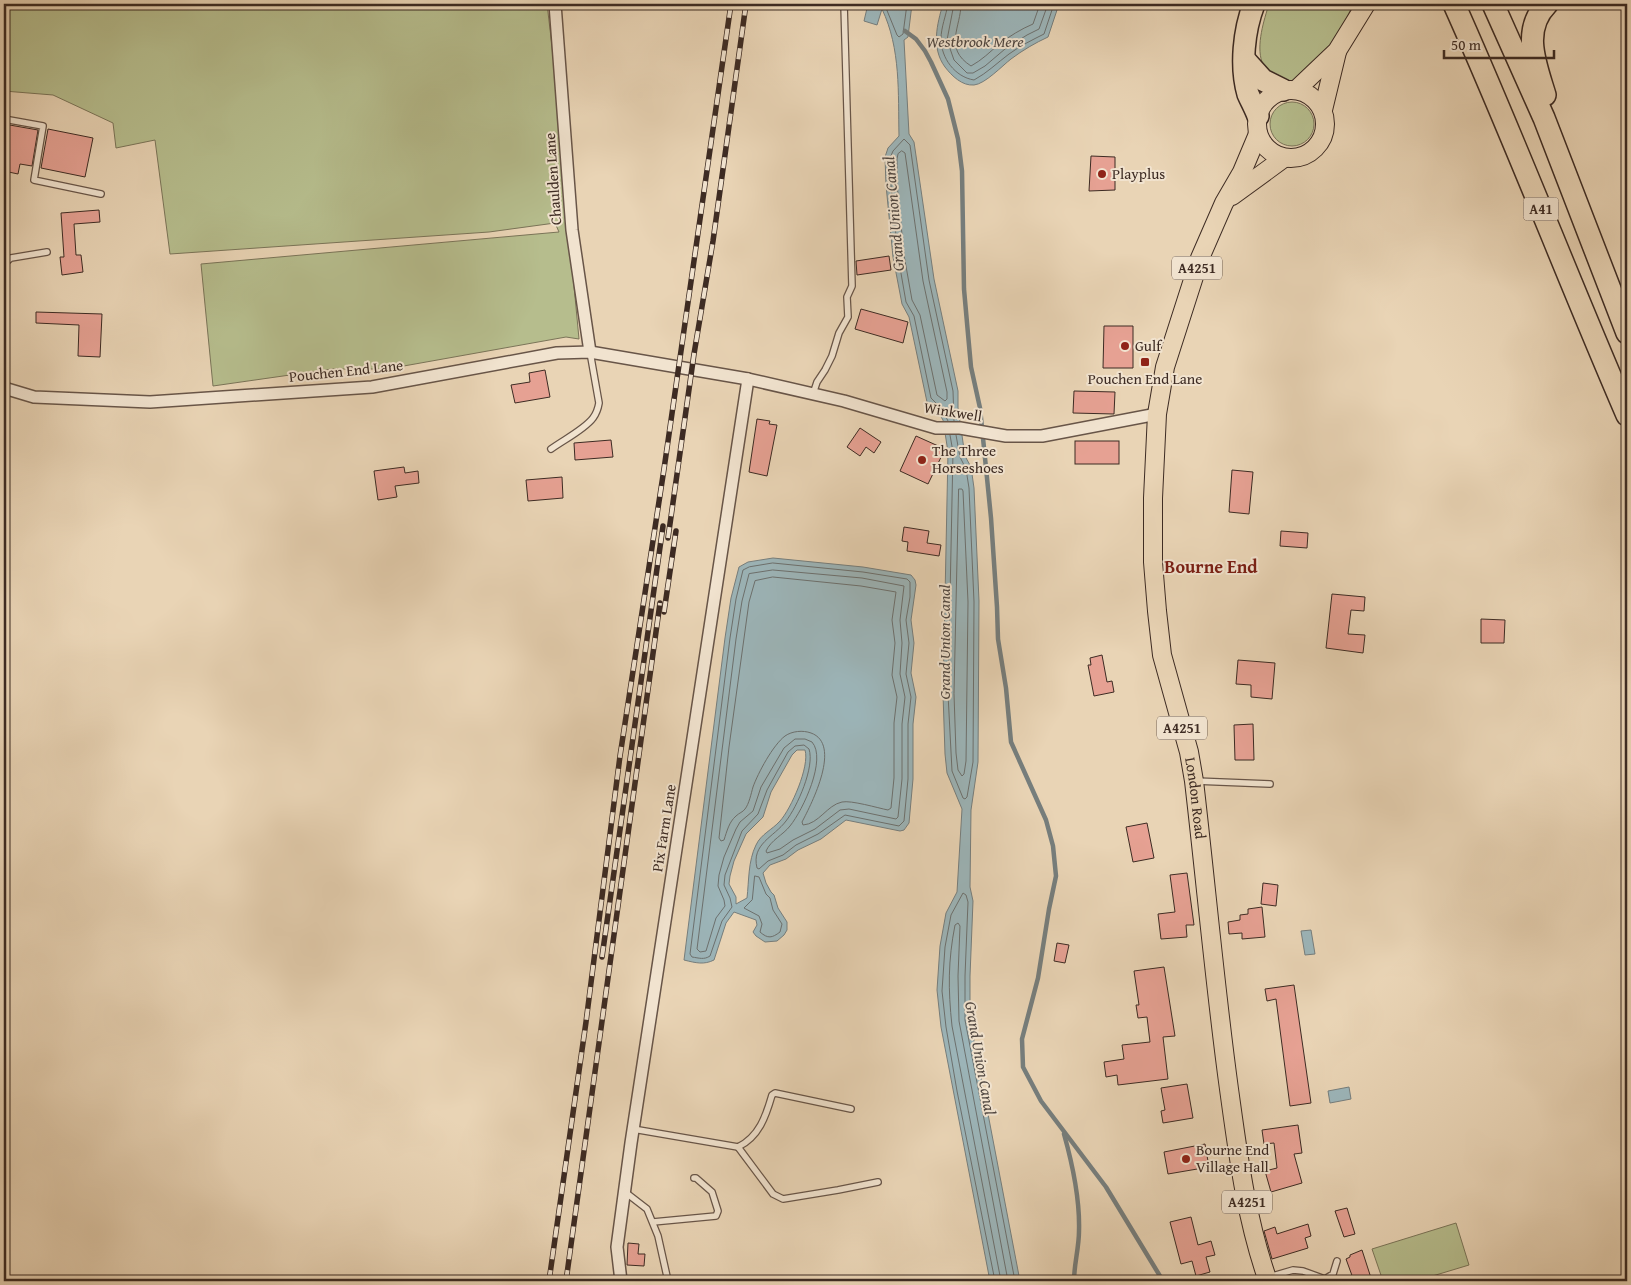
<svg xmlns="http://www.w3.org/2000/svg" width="1631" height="1285" viewBox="0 0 1631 1285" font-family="'Gentium Book Plus',serif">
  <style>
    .green { fill: #b6bd8d; stroke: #7a7458 }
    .water { fill: #9cb5b9; stroke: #767e7d; fill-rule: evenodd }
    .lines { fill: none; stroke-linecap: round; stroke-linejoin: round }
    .shore { stroke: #6c706e; stroke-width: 1 }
    .stream { stroke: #767e7d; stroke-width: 4.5 }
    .building { fill: #e6a193; stroke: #3d2b23 }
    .lane-casing { stroke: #685548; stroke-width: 8 }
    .street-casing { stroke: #685548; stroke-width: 14 }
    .primary-casing { stroke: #3d2b23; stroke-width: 20 }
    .highway-casing { stroke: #3d2b23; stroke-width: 24 }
    .lane { stroke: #f1e3cf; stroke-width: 5.5 }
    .street { stroke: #f1e3cf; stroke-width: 11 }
    .primary { stroke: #e9d4b5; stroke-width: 18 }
    .highway { stroke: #e9d4b5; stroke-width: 21 }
    .rail-casing { stroke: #3d2b23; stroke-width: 5.5 }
    .rail { stroke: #f1e3cf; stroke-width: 4; stroke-dasharray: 11; stroke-linecap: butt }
    .poi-dot { fill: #8f2418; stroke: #f1e3cf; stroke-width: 2 }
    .labels { text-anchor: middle; stroke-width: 4; stroke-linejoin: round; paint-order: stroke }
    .shield { fill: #f1e3cf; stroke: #736257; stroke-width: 1 }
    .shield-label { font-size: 14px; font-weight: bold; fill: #3d2b23 }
    .poi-label { font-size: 15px; fill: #3d2b23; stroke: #f1e3cf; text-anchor: start }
    .street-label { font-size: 15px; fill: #3d2b23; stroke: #f1e3cf }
    .water-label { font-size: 16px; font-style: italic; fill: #504741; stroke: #f1e3cf }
    .quarter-label { font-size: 18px; font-weight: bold; fill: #7a1f14; stroke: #f1e3cf }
  </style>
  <rect width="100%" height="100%" fill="#e9d4b5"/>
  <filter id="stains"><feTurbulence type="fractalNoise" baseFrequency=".004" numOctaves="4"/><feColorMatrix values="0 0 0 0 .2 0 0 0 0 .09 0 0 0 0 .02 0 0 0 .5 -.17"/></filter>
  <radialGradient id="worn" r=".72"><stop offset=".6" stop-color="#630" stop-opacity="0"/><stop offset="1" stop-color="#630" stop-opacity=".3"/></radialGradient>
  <g class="green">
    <path d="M4,4H547C561,115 568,227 579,339L566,337L387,369H332L213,386L201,264L559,232L555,223L489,232L170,254L155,140L116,148L113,123L53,95L4,91Z"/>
    <path d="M1269,4H1353C1343,27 1322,72 1297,80C1291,82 1280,79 1273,78C1270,73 1264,67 1262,62C1256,45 1264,20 1269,4Z"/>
    <circle cx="1292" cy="124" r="22"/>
    <polygon points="1456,1223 1469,1265 1416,1281 1383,1281 1372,1249"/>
  </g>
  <g class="water">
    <path d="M868,4H912L908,37L904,40L909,134L914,142L934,279L958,391V408L965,456L971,467L974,488L979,601L978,762L971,810L970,887L973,901L970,976V1020L1020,1281H990L941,1027L937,990L940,946L946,913L957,892L962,809L947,773L945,754L943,694L948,452L943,420L938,412L927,402L909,317L902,304L893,257L886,185L885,157L888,148L899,136C898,93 901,49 882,9L877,25L864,21Z"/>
    <path d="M943,4H1059L1048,37C1035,43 1023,50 1011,59C1002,66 985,84 974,85C962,86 952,76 945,67C931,48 937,24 943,4Z"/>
    <path d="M773,558L863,567L911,575L915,580L916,585L911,620L914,643L911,673L916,697L913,724V779L909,823L904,830L900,831L846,820L821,839L798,850L786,859L770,865L763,873L766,883L771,892L774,895L778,908L787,922V930L784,935L777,941L765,942L756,936L753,932L757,925L756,920L734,912L726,923L714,960C704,965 696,963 684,960L725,638L731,598L739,567L748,562ZM797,750H805C810,766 791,809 780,821C772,830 761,834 756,845C748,861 749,881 747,898L736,904V897L729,884L730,876L734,861L746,834L763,817L771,792L792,755Z"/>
    <polygon points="1311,930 1315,954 1305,955 1301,931"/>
    <polygon points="1349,1087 1351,1099 1330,1103 1328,1091"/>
  </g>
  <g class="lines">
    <g class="shore">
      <polyline points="872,4 874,9 881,6 886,8 897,35 899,37 903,34 907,4"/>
      <path d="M948,4C946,16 941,27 941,39C941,58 955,77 974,80C987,73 997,63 1009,54C1020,46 1032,40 1044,34L1054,4"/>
      <polyline points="954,4 947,40 954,60 967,73 973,73 985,66 1005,49 1027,35 1039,29 1048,4"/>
      <path d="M961,4C961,27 943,48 971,66C982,60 990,52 999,44C1010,36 1021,29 1033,24L1040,4"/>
      <polygon points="902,151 905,153 907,167 923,281 947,392 947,399 945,401 937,395 920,315 912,300 904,255 897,184 897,159 898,154"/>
      <polyline points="948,421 942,409 931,398 914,316 906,302 898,256 891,185 890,158 893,151 904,139 910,145 929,280 953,391 954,421"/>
      <polyline points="950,435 953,452 948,694 952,771 963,798 965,799 967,797 973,762 974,602 969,488 966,469 960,457 956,435"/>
      <polygon points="959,489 962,489 963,491 968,602 966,761 964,774 962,776 958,770 956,753 954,694"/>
      <path d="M773,563L863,572L907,579L910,582V597L906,620L909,643L906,674L911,697L908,724V779L904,821L899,826L845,815L818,834L796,845L783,855L768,861L759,869L757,868C751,844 774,837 786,821C797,807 815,767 809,749L804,745L795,746L788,752L767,790L758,814L742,831L725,875L724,885L730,898L732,907L722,921L710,956C704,960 699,958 692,957L690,954L730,638L736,599L743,570L749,567Z"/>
      <path d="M773,570L862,578L904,586L900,620L902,643L900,674L905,697L902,724V779L898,817L896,819L849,809L840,810L815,829L793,840L780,849L767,853L766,851C771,840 783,835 790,826C803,810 827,759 812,742L805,739H795L784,748L761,787L753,811L740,822L736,829L724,857L719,875L718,886L724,900L725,906L716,918L706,951L700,952L697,949L736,639L742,601L749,574Z"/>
      <path d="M773,577L861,586L896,592L892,620L895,643L892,675L897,697L894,723V778L891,808L888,810C878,808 851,800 842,802C827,805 819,824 803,825L802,822C812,803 842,744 811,733C803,730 792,731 785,736C773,745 758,773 753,787C751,794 749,804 745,809C743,812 739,813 736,816C729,822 727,831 724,840L721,841L719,838L729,747L749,602L755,581Z"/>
      <path d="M755,876L759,877L766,894L770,898L773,910L782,924L780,932C772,938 768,939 760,932L762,924L759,916L744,908L752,900Z"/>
      <polyline points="995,1281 957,1091 946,1027 942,991 945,947 951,915 963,893 966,895 968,902 965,976 965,1020 1015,1281"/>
      <path d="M1001,1281L952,1026C948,989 948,961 955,925L958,923L960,926L958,976L959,1021L1008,1281"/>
    </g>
    <g class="stream">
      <polyline points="905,31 916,39 925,51 931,62 948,99 958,139 962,171 964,289 968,334 971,367 980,408 991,518 997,607 998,639 1006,688 1011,742 1046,820 1053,846 1056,876 1049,909 1038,978 1022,1039 1023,1067 1041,1101 1106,1187 1163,1281"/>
      <path d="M1064,1134C1073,1166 1080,1198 1079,1231C1079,1248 1074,1264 1074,1281"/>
    </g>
  </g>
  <g class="building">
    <polygon points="4,124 38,130 32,166 20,164 18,174 4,171"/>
    <polygon points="48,129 93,138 85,177 41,168"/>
    <polygon points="1091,156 1115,157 1115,190 1089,191"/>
    <polygon points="99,210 100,222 74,224 76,255 81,255 83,272 62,275 60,257 64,257 61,213"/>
    <polygon points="889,256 891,270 857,275 856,261"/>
    <polygon points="861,309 908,322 903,343 855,329"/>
    <polygon points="36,312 102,314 100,357 78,356 79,325 36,323"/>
    <polygon points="1104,326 1133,326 1133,368 1103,368"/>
    <polygon points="545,370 550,397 515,403 511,385 530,382 529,373"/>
    <polygon points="1074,391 1115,392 1114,414 1073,413"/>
    <polygon points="757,419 770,421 769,424 777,425 767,476 749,472"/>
    <polygon points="860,428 881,442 874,453 866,447 860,456 847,447"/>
    <polygon points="916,436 945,449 928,484 900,471"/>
    <polygon points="611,440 613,457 575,460 574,443"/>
    <rect x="1075" y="441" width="44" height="23"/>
    <polygon points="404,467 405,473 418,471 419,483 395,486 397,497 378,500 374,471"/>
    <polygon points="1232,470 1253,472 1249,514 1229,512"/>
    <polygon points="562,477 563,498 528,501 526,480"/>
    <polygon points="904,527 929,531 927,543 941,545 939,556 907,551 908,542 902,541"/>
    <polygon points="1281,531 1308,533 1307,548 1280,546"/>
    <polygon points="1332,594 1365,597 1364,611 1351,610 1348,634 1365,635 1363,653 1326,648"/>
    <polygon points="1481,619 1505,620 1504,643 1481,643"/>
    <polygon points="1102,655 1107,682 1112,681 1114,692 1094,696 1088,665 1091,665 1090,658"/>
    <polygon points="1238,660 1275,663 1272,699 1251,697 1251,685 1236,684"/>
    <polygon points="1253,724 1254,760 1235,760 1234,725"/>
    <polygon points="1147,823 1154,858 1133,862 1126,827"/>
    <polygon points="1187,873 1194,925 1186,925 1187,937 1161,939 1158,914 1175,912 1170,875"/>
    <polygon points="1263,883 1278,885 1276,906 1261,904"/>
    <polygon points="1262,907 1265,937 1242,939 1242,933 1229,934 1228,922 1240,920 1240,915 1248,914 1248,909"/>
    <polygon points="1057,943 1069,945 1065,963 1054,961"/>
    <polygon points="1164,967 1175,1036 1163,1037 1168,1079 1118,1085 1117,1075 1106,1077 1104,1062 1124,1059 1122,1045 1150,1042 1147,1017 1138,1018 1136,1005 1139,1005 1134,971"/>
    <polygon points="1294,985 1311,1103 1290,1106 1276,999 1267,1001 1265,989"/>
    <polygon points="1187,1084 1193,1118 1163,1123 1161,1111 1165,1110 1161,1088"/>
    <polygon points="1298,1125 1302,1153 1294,1154 1302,1183 1271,1192 1265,1171 1277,1168 1274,1143 1264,1144 1262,1130"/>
    <polygon points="1205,1144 1209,1167 1168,1174 1164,1152"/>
    <polygon points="1347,1208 1355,1234 1344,1237 1335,1211"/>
    <polygon points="1191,1217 1198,1245 1211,1241 1215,1255 1206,1257 1210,1272 1196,1276 1192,1261 1181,1264 1170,1222"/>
    <polygon points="1308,1224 1311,1236 1305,1238 1308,1248 1272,1259 1264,1231 1275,1227 1277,1234"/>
    <polygon points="628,1243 639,1244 638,1254 645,1254 644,1266 627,1265"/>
    <polygon points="1362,1250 1372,1281 1354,1281 1346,1259 1350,1257 1350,1255"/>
  </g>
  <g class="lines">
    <g class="lane-casing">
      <g id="lane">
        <polyline points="4,119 43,126 34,180 101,194"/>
        <polyline points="4,264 11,258 47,252"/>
        <polyline points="813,394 817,382 825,370 832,356 839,333 848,317 847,297 852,286 844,4"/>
        <path d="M551,449C563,440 584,430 593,418C596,414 598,409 599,403L590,352"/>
        <polyline points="1195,781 1270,784"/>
        <path d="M633,1129L738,1147C759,1137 766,1116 772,1095L775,1093L851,1109"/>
        <polyline points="738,1147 773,1194 783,1199 838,1190 878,1182"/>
        <polyline points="625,1192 647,1209 658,1236 668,1281"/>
        <polyline points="653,1222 716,1216 718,1211 712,1192 696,1178 694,1178"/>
        <polyline points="1269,1277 1293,1270 1303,1271 1325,1279 1333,1274 1337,1261"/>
      </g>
    </g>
    <g class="street-casing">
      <g id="street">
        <polyline points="555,4 572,230 590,352"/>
        <polyline points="4,388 34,397 150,402 372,387 557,353 590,352 748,379 844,401 936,428 960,428 1006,436 1042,436 1157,414"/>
        <polyline points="621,1281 617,1247 631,1143 748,379"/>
      </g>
    </g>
    <g class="primary-casing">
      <g id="primary">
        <circle cx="1291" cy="124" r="34"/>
        <polyline points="1296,90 1337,51 1366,4"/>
        <polyline points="1323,110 1337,52"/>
        <path id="s1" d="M1258,134L1242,172L1224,203L1200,258L1165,367L1157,414L1153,498V562L1157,611L1162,655L1189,752L1194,781C1206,884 1215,987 1229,1089C1238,1154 1246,1219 1268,1281"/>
        <polyline points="1232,196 1284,158"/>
      </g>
    </g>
    <g class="highway-casing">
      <g id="highway">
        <path d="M1254,4C1244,30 1240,66 1248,94C1251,101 1255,108 1258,116"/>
        <path d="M1454,4C1515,140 1568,279 1627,415"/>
        <polyline points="1493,4 1544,118 1627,333"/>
        <polyline points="1245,60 1263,80 1283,90"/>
        <path d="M1545,95C1536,65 1521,30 1547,4"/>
      </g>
    </g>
    <use href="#lane" class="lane"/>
    <use href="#street" class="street"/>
    <use href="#primary" class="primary"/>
    <use href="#highway" class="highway"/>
    <g class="rail-casing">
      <g id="rail">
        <polyline points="668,538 694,354 713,241 746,4"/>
        <polyline points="664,612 676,531"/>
        <polyline points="602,957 663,526"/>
        <polyline points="549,1281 586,1022 620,756 664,469 731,4"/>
        <polyline points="566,1281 660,603"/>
      </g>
    </g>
    <use href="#rail" class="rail"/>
  </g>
  <g class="poi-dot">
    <circle cx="1102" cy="174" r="5"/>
    <circle cx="1125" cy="346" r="5"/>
    <rect x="1140" y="357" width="10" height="10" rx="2.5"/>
    <circle cx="922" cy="460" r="5"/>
    <circle cx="1186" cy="1159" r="5"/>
  </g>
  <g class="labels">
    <g class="shield">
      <rect x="1523.5" y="197.5" width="35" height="23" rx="4"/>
      <rect x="1172" y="256.5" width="50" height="23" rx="4"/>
      <rect x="1157" y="716.5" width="50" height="23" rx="4"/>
      <rect x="1222" y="1190.5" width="50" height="23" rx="4"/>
    </g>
    <g class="shield-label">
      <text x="1541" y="214">A41</text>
      <text x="1197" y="273">A4251</text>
      <text x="1182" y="733">A4251</text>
      <text x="1247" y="1207">A4251</text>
    </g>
    <g class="poi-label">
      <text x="1112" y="179">Playplus</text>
      <text x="1135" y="351">Gulf</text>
      <text x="1145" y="384" text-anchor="middle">Pouchen End Lane</text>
      <text x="932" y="456">The Three<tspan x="932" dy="17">Horseshoes</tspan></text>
      <text x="1196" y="1155">Bourne End<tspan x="1196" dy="17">Village Hall</tspan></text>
    </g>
    <g class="street-label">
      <text transform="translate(553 179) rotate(-94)" y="5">Chaulden Lane</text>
      <text transform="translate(346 371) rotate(-6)" y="5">Pouchen End Lane</text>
      <text transform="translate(953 412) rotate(9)" y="5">Winkwell</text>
      <text dy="5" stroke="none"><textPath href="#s1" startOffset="688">London Road</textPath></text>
      <text transform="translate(664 828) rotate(-81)" y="5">Pix Farm Lane</text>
    </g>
    <g class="water-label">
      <text x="975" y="47">Westbrook Mere</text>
      <text transform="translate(893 214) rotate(-95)" y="6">Grand Union Canal</text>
      <text transform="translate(944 642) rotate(-90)" y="6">Grand Union Canal</text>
      <text transform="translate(981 1058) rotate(80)" y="6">Grand Union Canal</text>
    </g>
    <g class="quarter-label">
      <text x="1211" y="573">Bourne End</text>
    </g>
  </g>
  <rect width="1631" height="1285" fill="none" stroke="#e9d4b5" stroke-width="20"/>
  <rect x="5" y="5" width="1621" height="1275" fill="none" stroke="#3d2b23" stroke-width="2.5"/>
  <rect x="10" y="10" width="1611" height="1265" fill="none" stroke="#3d2b23"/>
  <path d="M1444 50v8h110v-8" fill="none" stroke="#3d2b23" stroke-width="2.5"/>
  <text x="1451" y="50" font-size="15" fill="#3d2b23" stroke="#f1e3cf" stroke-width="4" paint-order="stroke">50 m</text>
  <rect width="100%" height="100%" filter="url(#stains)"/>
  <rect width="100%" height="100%" fill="url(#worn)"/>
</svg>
